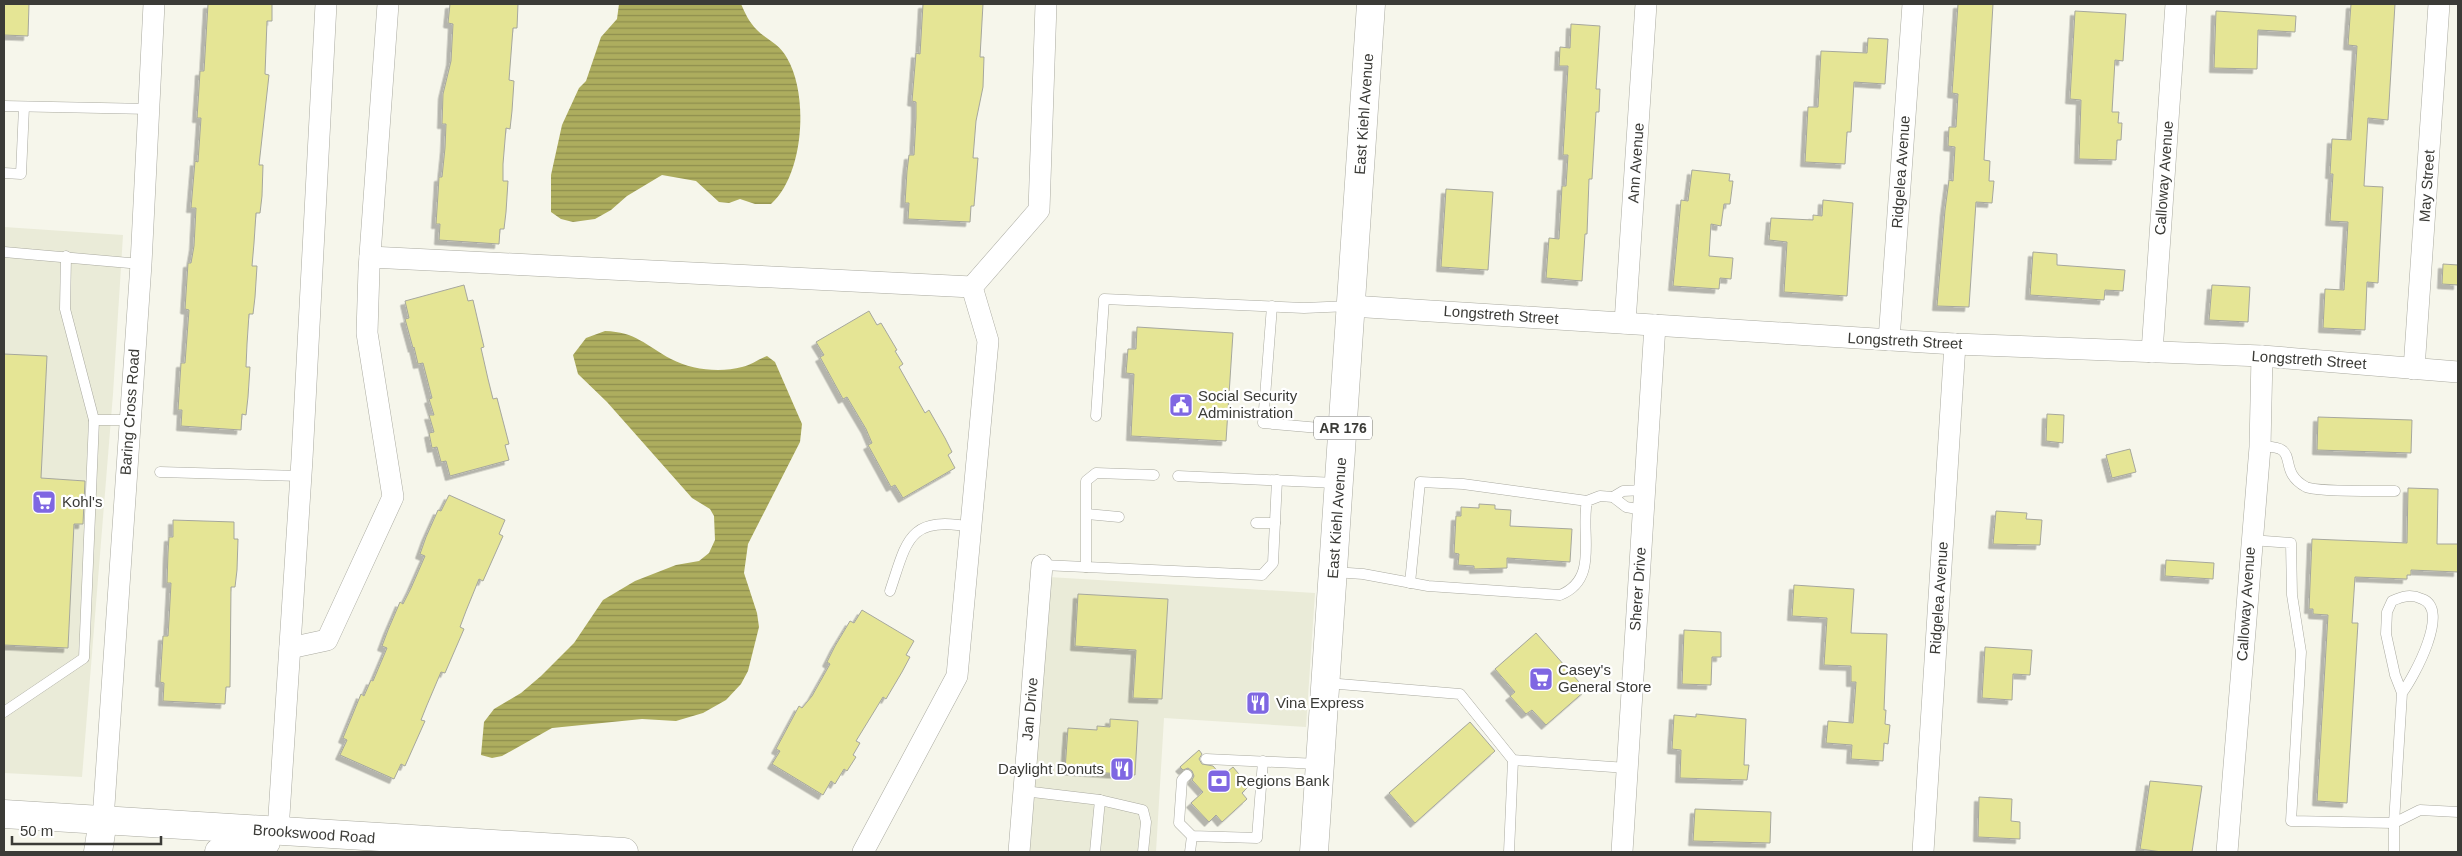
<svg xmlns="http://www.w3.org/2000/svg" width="2462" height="856" viewBox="0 0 2462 856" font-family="Arial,sans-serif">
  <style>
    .built { fill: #eaebd8 }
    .water { fill: url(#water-rules) }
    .building { fill: #e5e595; stroke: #a6a79d; filter: url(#shadow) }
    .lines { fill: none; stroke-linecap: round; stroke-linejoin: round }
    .service-casing { stroke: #aaaaa0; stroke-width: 11 }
    .minor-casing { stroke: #aaaaa0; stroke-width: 22 }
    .secondary-casing { stroke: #aaaaa0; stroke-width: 29 }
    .primary-casing { stroke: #aaaaa0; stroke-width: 29 }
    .service { stroke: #fff; stroke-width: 10 }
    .minor { stroke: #fff; stroke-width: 21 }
    .secondary { stroke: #fff; stroke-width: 28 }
    .primary { stroke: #fff; stroke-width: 28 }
    .labels { text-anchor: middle; stroke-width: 4.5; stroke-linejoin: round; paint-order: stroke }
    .shield { fill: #fff; stroke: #767673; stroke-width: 1 }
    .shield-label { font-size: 14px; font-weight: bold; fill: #3b3b37 }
    .street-label { font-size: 15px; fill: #3b3b37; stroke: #fff }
    .poi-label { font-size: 15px; fill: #3b3b37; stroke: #fff; text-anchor: start }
  </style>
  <defs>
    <pattern id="water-rules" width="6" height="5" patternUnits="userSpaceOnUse" patternTransform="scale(1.25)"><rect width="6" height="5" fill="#adad5e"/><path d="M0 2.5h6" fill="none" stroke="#8e8e4e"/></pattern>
    <filter id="shadow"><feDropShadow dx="-4.5" dy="4.5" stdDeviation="0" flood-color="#0004"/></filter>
  </defs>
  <rect width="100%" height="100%" fill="#f6f6eb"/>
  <g class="built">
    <polygon points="4,227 123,235 113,394 82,777 4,773"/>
    <polygon points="1032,576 1315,593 1306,727 1164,718 1156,852 1015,852"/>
  </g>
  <g class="water">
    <path d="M619,4H741C745,13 749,22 757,30C767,40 780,44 787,58C809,95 804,175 771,204H755L740,199L729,203L719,202L696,181L662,175L627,196L611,210L595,219L573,222L561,219L551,212V175L562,125L579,88L586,81L601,37L617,19Z"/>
    <path d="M605,331C636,332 645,345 671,359C692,370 720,373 742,367C751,365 759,359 767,356L775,362L802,424L800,442L748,544L744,573L757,613L759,627L748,671L741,684L726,700L703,713L676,721L642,719L552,728L502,756L492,758L481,755L484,722L494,709L521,693L541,676L574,643L603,600L635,581L676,565L699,561L709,553L715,540L714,516L710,509L692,498L607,402L578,374L573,355L586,338Z"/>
  </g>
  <g class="building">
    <polygon points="4,4 29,4 28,36 4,35"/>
    <polygon points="208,4 272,4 272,21 267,21 265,74 269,75 259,165 263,165 262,196 260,213 256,213 254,243 252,266 257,266 255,297 253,314 249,314 247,344 246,367 250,367 248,397 246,415 242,414 241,430 181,426 182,410 178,410 181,363 185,363 189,310 185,309 188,263 191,263 194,246 196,208 191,208 195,161 198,162 201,118 197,118 199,88 200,71 204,71"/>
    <polygon points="450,4 518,4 517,28 513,28 509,80 514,81 512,111 510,129 506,128 503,164 503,181 508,181 506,212 504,229 500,229 499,244 439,240 440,224 436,224 438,194 439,177 442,177 445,148 446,124 442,124 443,94 451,61 453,24 448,23"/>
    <polygon points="923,4 983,4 980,57 984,57 983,87 976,121 973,158 978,158 974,206 971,206 970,222 908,219 909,203 905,203 907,171 909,155 914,155 916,118 916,102 912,101 916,53 920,54"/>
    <polygon points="1958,4 1993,4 1984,160 1990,161 1989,181 1994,181 1992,203 1976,202 1969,307 1937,306 1945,210 1949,180 1953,181 1955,147 1948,146 1949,127 1956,127 1958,94 1952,93"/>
    <polygon points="2351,4 2395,4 2388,120 2368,118 2364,186 2383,187 2378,283 2367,282 2365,330 2323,328 2325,289 2344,290 2348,222 2330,221 2333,174 2330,174 2332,139 2351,140 2357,46 2348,45"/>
    <polygon points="2075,11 2126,14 2123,61 2115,60 2112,112 2119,112 2118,123 2122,123 2121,140 2117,140 2116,160 2079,159 2081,100 2070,99"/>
    <polygon points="2216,11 2296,16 2295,32 2258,30 2257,69 2214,68"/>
    <polygon points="1571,24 1600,26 1596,89 1600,89 1599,112 1596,112 1592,179 1589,179 1587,234 1585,234 1582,281 1546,278 1549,238 1559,239 1562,186 1566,186 1568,155 1563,155 1568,66 1559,66 1560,47 1570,48"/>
    <polygon points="1868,38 1888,39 1885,84 1854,82 1851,132 1847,132 1845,164 1805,162 1808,107 1818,107 1821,51 1867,53"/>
    <polygon points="1692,170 1730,174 1729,181 1733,181 1730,204 1724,204 1721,226 1711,224 1709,256 1733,258 1731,279 1720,278 1719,289 1673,286 1681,200 1688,201"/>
    <polygon points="1446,189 1493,192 1488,270 1441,267"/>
    <polygon points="1823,200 1853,203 1847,296 1784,292 1787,242 1769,240 1771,218 1813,220 1813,215 1822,216"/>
    <polygon points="2033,252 2057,254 2057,265 2125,270 2123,291 2105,290 2104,300 2030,295"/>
    <polygon points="2443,264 2458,265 2458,285 2442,284"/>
    <polygon points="464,285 468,301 473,300 480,330 484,347 481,348 488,379 493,399 497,398 509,444 505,445 509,460 450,476 446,461 441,462 437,447 432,448 429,433 434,432 429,415 434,415 429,399 432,398 423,363 418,364 414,347 413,348 405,319 409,318 405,301"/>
    <polygon points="2212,285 2250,287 2248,322 2209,320"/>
    <polygon points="869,311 877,325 881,323 897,350 895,351 903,364 899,367 925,413 929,410 945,438 952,452 948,455 955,468 903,498 895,485 891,487 868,445 872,443 866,429 847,397 843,399 820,357 824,355 816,342"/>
    <polygon points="1137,327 1233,333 1226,441 1131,436 1134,374 1126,373 1128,349 1136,349"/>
    <polygon points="4,354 47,356 41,478 85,481 83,524 74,524 68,648 4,645"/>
    <polygon points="2047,414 2064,415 2063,443 2046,441"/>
    <polygon points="2318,417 2412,420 2411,453 2317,450"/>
    <polygon points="2130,449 2136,472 2112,478 2106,455"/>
    <polygon points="2408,488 2438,489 2437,544 2458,544 2458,572 2411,570 2411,575 2407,575 2407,579 2355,577 2352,623 2358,623 2347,803 2317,801 2328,615 2313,614 2313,609 2309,609 2312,539 2407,543"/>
    <polygon points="449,495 505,520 499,534 503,536 483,581 479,579 466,611 460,627 464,629 445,673 441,672 427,705 421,720 425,721 405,766 401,764 394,779 340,755 347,740 343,738 361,694 364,696 371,680 373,681 387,648 382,646 388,630 400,602 403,604 411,588 425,556 420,554 426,537 438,510 441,511"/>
    <polygon points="1479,504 1495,505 1495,509 1511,510 1510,526 1572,529 1570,562 1507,558 1507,568 1474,569 1474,566 1458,565 1459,554 1454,553 1456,516 1461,516 1461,507 1479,508"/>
    <polygon points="1996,511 2027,513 2026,519 2042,520 2040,545 1993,544"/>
    <polygon points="173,520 234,522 234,539 238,539 237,570 235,587 231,587 230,687 226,687 225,704 163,701 164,683 160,682 163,636 168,636 169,620 171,583 167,583 168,553 169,537 173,537"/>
    <polygon points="2166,560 2214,563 2213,579 2165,576"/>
    <polygon points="1794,585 1854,589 1851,633 1887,634 1884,710 1886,710 1885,724 1890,725 1888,744 1884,743 1883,761 1851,759 1852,745 1826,743 1828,721 1853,723 1856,682 1851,682 1851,666 1824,665 1827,618 1792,616"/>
    <polygon points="1078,594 1168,599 1162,699 1133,698 1136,650 1075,646"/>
    <polygon points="862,610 914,641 906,655 910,657 902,672 886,699 883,697 856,741 860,743 853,755 856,757 847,771 844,769 835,784 831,781 823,795 772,764 780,751 776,749 799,706 802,708 812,696 830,664 827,662 835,646 850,621 854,623"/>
    <polygon points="1684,630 1721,632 1721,657 1712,657 1711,685 1682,684"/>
    <polygon points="1536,633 1586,690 1546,725 1532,710 1526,714 1510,696 1515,692 1495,669"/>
    <polygon points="1985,647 2032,650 2030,675 2013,674 2012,700 1982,698"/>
    <polygon points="1696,714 1746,719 1744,765 1749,765 1747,780 1680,778 1681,750 1672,749 1674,715 1696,717"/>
    <polygon points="1110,719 1138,721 1135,775 1065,770 1068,728 1097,730 1097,726 1110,727"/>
    <polygon points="1470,722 1495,751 1415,823 1389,793"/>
    <polygon points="1199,750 1202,754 1199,759 1202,764 1213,766 1222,776 1233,767 1249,786 1242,793 1247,799 1222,822 1216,815 1209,822 1191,803 1203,792 1192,780 1194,776 1192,771 1188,768 1183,770 1180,767"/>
    <polygon points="2150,781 2202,786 2192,852 2162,852 2140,849"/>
    <polygon points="1979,797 2012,799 2011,821 2020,822 2020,839 1978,837"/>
    <polygon points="1695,809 1771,812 1770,843 1693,841"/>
  </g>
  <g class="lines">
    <g class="service-casing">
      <g id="service">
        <polyline points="4,106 150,109"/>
        <polyline points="4,173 21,174 24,107"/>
        <polyline points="4,252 141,264"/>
        <polyline points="1272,306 1263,423 1342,430"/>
        <polyline points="1096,416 1104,299 1304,308 1350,306"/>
        <polyline points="94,420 129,420"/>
        <path d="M2260,447C2304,444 2274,470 2306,487C2316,492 2380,491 2395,491"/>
        <polyline points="160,472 301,476"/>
        <polyline points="1178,476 1337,483"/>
        <polyline points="1643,510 1626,507 1613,497 1623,491 1644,490"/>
        <polyline points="1087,514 1119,517"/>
        <polyline points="1256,523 1275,523"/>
        <path d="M2251,540L2291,543L2292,595L2301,652L2291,821L2394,823L2402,693L2395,675L2386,634L2387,612L2392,601C2403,596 2411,594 2422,599C2451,609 2414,677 2402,693"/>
        <polyline points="1042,565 1262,575 1273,563 1277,480"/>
        <polyline points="1086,567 1086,481 1096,473 1154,475"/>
        <path d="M1334,572L1363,574L1428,586L1560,595C1600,579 1580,534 1587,501L1600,496L1613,497"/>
        <polyline points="1410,583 1420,482 1463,484 1587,501"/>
        <path d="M890,591C907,541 908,515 971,527"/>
        <polyline points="1327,683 1460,694 1513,760 1627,768"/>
        <polyline points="4,712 84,658 94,420 65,309 66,256"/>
        <polyline points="1206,759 1319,764"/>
        <polyline points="1187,775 1182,780 1179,823 1192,836 1257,838 1263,761"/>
        <polyline points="1024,791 1100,800"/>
        <polyline points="1095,852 1100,800 1143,810 1146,822 1143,852"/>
        <polyline points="1190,852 1192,836"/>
        <polyline points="1509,852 1513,760"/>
        <polyline points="2394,852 2394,823 2420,810 2458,812"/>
      </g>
    </g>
    <g class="minor-casing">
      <g id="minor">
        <polyline points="370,257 972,287"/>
        <polyline points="1351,306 1955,344 2262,356 2458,372"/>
        <polyline points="1625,323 1646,4"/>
        <polyline points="1889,340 1913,4"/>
        <polyline points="2152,352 2176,4"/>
        <polyline points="2414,369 2439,4"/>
        <polyline points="290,648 327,640 393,497 367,333 369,269 388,4"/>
        <polyline points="103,820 141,264 154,4"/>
        <polyline points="278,831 302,459 326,4"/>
        <polyline points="863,852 957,676 988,341 972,287 1039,210 1046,4"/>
        <polyline points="1019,852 1042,565"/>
        <polyline points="1622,852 1655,325"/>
        <polyline points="1923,852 1955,344"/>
        <polyline points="2227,852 2260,447 2262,356"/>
      </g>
    </g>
    <g class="secondary-casing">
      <g id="secondary">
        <polyline points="4,814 624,852"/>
        <polyline points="98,852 103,820"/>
        <polyline points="219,852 230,847 266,842"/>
      </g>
    </g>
    <g class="primary-casing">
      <polyline id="primary" points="1314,852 1371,4"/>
    </g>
    <use href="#service" class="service"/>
    <use href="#minor" class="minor"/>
    <use href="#secondary" class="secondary"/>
    <use href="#primary" class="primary"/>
  </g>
  <defs>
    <g id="civic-square" transform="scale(1.25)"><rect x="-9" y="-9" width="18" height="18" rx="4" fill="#7f67e2" stroke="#fff"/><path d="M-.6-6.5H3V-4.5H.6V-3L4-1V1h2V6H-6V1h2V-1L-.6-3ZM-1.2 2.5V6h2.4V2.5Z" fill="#fff"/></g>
    <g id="supermarket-square" transform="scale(1.25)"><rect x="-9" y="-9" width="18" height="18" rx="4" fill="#7f67e2" stroke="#fff"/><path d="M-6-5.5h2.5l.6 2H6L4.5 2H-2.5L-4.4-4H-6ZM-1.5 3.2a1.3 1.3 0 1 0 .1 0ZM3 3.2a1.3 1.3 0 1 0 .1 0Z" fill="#fff"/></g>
    <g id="restaurant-square" transform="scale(1.25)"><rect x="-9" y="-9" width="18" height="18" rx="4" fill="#7f67e2" stroke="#fff"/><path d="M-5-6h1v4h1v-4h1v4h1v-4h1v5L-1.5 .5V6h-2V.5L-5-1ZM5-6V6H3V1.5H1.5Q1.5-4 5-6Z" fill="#fff"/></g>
    <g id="bank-square" transform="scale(1.25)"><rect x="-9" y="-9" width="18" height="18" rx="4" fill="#7f67e2" stroke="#fff"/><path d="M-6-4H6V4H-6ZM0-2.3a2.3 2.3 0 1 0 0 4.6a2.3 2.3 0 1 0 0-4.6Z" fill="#fff"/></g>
  </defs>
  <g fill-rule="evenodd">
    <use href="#civic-square" x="1181" y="405"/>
    <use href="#supermarket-square" x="44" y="502"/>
    <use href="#supermarket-square" x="1541" y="679"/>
    <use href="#restaurant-square" x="1258" y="703"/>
    <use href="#restaurant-square" x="1122" y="769"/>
    <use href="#bank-square" x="1219" y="781"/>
  </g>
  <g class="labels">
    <rect class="shield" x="1314" y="416.5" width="58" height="23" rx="4"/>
    <g class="shield-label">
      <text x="1343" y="433">AR 176</text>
    </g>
    <g class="street-label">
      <text transform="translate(1364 114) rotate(-86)" y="5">East Kiehl Avenue</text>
      <text transform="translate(1636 163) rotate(-86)" y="5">Ann Avenue</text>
      <text transform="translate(1901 172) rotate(-86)" y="5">Ridgelea Avenue</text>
      <text transform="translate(2164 178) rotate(-86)" y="5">Calloway Avenue</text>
      <text transform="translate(2427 186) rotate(-86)" y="5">May Street</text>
      <text transform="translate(1501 315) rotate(4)" y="5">Longstreth Street</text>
      <text transform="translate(1905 341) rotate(3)" y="5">Longstreth Street</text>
      <text transform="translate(2309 360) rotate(4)" y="5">Longstreth Street</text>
      <text transform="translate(130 412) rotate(-86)" y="5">Baring Cross Road</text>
      <text transform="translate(1337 518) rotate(-86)" y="5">East Kiehl Avenue</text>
      <text transform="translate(1638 589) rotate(-86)" y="5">Sherer Drive</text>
      <text transform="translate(1939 598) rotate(-86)" y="5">Ridgelea Avenue</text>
      <text transform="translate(2246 604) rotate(-86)" y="5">Calloway Avenue</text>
      <text transform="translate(1030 709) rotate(-85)" y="5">Jan Drive</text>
      <text transform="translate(314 834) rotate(4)" y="5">Brookswood Road</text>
    </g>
    <g class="poi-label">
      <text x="1198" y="401">Social Security<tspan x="1198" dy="17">Administration</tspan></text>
      <text x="62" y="507">Kohl's</text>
      <text x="1558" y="675">Casey's<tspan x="1558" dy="17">General Store</tspan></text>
      <text x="1276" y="708">Vina Express</text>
      <text x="1104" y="774" text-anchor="end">Daylight Donuts</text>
      <text x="1236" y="786">Regions Bank</text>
    </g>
  </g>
  <rect width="2462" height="856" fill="none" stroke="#3b3b37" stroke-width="10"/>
  <path d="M12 836v8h149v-8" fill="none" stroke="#3b3b37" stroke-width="2.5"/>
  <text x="20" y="836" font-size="15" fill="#3b3b37" stroke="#ffffff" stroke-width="4" paint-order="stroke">50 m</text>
</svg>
